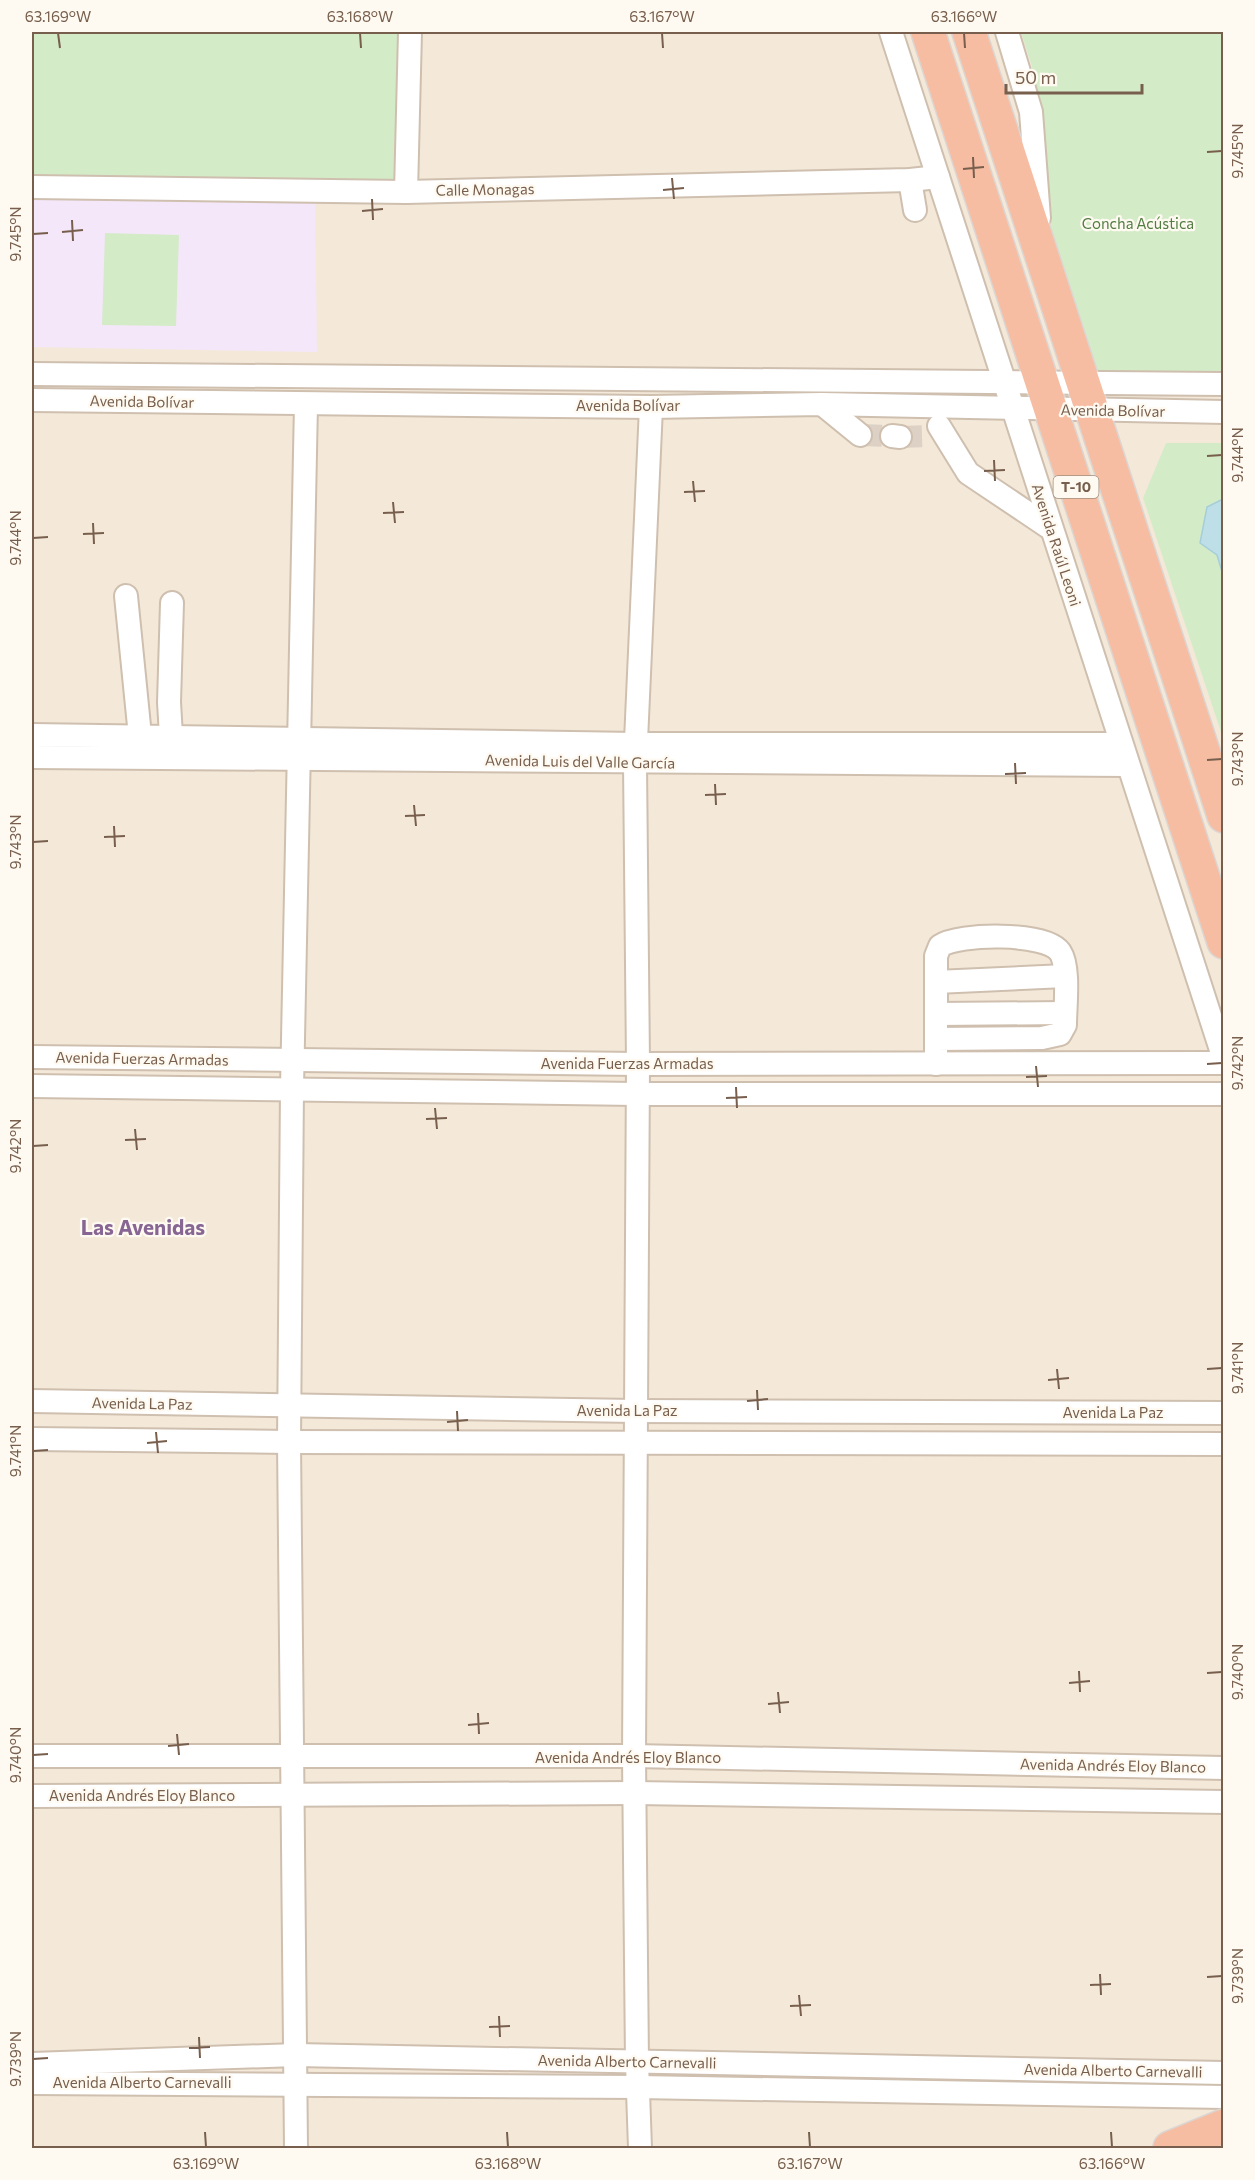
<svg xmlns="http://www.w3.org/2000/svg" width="1255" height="2180" viewBox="0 0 1255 2180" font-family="Commissioner,sans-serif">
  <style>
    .residential { fill: #f4e9d9 }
    .education { fill: #f4e7f9 }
    .green { fill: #d4ebc8 }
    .water { fill: #bedfe7; stroke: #a5ced9; stroke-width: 1.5 }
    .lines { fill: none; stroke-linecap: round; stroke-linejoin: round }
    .minor-tunnel { stroke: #dcd1c4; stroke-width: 22; stroke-dasharray: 22 11; stroke-linecap: butt }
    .minor-casing { stroke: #cfbfaf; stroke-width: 26 }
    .highway-casing { stroke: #dcd5d1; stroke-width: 36 }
    .minor { stroke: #fff; stroke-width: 22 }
    .highway { stroke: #f6bda3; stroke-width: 33 }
    .ticks { fill: none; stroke: #785f4d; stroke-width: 2 }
    .labels { text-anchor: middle; stroke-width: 4.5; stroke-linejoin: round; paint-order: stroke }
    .shield { fill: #fffaf1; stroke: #a08e7e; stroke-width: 1.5 }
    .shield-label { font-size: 14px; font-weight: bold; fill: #785f4d }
    .street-label { font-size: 15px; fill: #785f4d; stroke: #fffaf1 }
    .park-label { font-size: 15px; fill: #527e44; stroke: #fffaf1 }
    .district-label { font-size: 21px; font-weight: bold; fill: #876694; stroke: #fffaf1 }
    .neatline { fill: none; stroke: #785f4d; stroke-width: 2 }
    .ticks-label { font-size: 15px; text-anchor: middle; fill: #785f4d }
  </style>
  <rect width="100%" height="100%" fill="#fdf7eb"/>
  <rect class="residential" x="32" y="32" width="1191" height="2116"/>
  <polygon class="education" points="32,194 315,200 317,352 32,347"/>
  <g class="green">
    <polygon points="32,32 407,32 406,192 32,187"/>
    <polygon points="1021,32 1223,32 1223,375 1110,375 1090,368 1058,283 1032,67"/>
    <polygon points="105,233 179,235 176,326 102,325"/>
    <polygon points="1166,443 1223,443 1223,738 1143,498"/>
  </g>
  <polygon class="water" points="1223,499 1223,575 1217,555 1200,543 1207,507"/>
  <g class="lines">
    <g class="minor-tunnel">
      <polyline points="860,435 892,436"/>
      <polyline points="900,437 931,436"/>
    </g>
    <g class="minor-casing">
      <g id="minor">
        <polyline points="891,32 1224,1059"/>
        <polyline points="1007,32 1031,112 1039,218"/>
        <polyline points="910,180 915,210"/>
        <polyline points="32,187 406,192 910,180 938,177"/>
        <polyline points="406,192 410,32"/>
        <polyline points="32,374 1224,384"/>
        <polyline points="32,400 651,407 822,404 1224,412"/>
        <polyline points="822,404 860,435"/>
        <polyline points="939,426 968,473 1050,528"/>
        <polyline points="892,436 900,437"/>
        <polyline points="126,596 140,736"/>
        <polyline points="32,735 636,744 1121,744"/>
        <polyline points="171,736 169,702 172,603"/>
        <polyline points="32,757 1128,765"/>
        <polyline points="936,982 1065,976"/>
        <polyline points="936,1014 1065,1013"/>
        <polyline points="32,1057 638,1064 1224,1063"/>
        <path d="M936,1064V956L940,946C959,933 1046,932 1060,952C1070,967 1065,1006 1065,1025L1060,1034L1042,1038L936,1039"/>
        <polyline points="32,1086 636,1094 1224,1094"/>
        <polyline points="32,1401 636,1411 1224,1413"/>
        <polyline points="32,1439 289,1442 1224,1444"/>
        <polyline points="32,1756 634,1756 1224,1768"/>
        <polyline points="32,1796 635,1793 1224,1802"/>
        <polyline points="32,2064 296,2055 1224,2073"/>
        <polyline points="32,2083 638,2087 1224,2097"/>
        <polyline points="296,2148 289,1442 292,1088 306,404"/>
        <polyline points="640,2148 637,2063 634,1756 638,1064 635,763 651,407"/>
      </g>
    </g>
    <g class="highway-casing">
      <g id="highway">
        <polyline points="928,32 1224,942"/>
        <polyline points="969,32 1224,816"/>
        <polyline points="1170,2148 1224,2126"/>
      </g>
    </g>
    <use href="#minor" class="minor"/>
    <use href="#highway" class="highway"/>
  </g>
  <path class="ticks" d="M58,33L60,48M360,33L361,48M662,33L663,48M964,33L965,48M1207,152L1222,151M973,157L974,178M963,169L984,167M672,178L674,199M663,190L684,188M372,199L373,220M362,211L383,209M72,220L73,241M62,232L83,230M33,234L48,233M1207,456L1222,455M994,460L995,481M984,471L1005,470M693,481L695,502M684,492L705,491M393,502L395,523M383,513L404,512M93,523L94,544M83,534L104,533M33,538L48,537M1207,760L1222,759M1015,763L1016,784M1005,774L1026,773M715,784L716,805M705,795L726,794M414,805L416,826M405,816L425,815M114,826L115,847M104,837L125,836M33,842L48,841M1207,1064L1222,1063M1036,1066L1038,1087M1026,1077L1047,1076M736,1087L737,1108M726,1098L747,1097M435,1108L437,1129M426,1119L447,1118M135,1129L137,1150M125,1140L146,1139M33,1146L48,1145M1057,1369L1059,1389M1207,1369L1222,1368M1048,1380L1069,1378M757,1390L758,1410M747,1401L768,1399M457,1411L458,1431M447,1422L468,1420M156,1432L158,1453M147,1443L167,1441M33,1451L48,1450M1079,1671L1080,1692M1207,1673L1222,1672M1069,1683L1090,1681M778,1692L780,1713M768,1704L789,1702M478,1713L479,1734M468,1725L489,1723M177,1734L179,1755M168,1746L189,1744M33,1755L48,1754M1100,1974L1101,1995M1207,1977L1222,1976M1090,1985L1111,1984M799,1995L801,2016M790,2006L811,2005M499,2016L500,2037M489,2027L510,2026M199,2037L200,2058M189,2048L210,2047M33,2059L48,2058M205,2132L206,2147M507,2132L508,2147M809,2132L810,2147M1111,2132L1112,2147"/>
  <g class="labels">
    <rect class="shield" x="1053.5" y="476" width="45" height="22" rx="4.5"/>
    <g class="shield-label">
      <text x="1076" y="492">T-10</text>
    </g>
    <g class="street-label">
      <text transform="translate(485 190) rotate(-1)" y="5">Calle Monagas</text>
      <text transform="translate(142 402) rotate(1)" y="5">Avenida Bolívar</text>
      <text x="628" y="411">Avenida Bolívar</text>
      <text transform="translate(1113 411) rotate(1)" y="5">Avenida Bolívar</text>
      <text transform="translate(1056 545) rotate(72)" y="5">Avenida Raúl Leoni</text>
      <text transform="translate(580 762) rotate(1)" y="5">Avenida Luis del Valle García</text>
      <text transform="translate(142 1059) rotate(1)" y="5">Avenida Fuerzas Armadas</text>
      <text x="627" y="1069">Avenida Fuerzas Armadas</text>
      <text transform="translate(142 1404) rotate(1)" y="5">Avenida La Paz</text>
      <text x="627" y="1416">Avenida La Paz</text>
      <text x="1113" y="1418">Avenida La Paz</text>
      <text x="628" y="1763">Avenida Andrés Eloy Blanco</text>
      <text transform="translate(1113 1766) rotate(1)" y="5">Avenida Andrés Eloy Blanco</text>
      <text x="142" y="1801">Avenida Andrés Eloy Blanco</text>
      <text transform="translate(627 2062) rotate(1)" y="5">Avenida Alberto Carnevalli</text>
      <text transform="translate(1113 2071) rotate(1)" y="5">Avenida Alberto Carnevalli</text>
      <text x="142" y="2088">Avenida Alberto Carnevalli</text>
    </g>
    <g class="park-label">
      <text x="1138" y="229">Concha Acústica</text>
    </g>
    <g class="district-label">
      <text x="143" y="1235">Las Avenidas</text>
    </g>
  </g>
  <rect width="1255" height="2180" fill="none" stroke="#fffaf1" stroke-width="66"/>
  <path d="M1006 84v9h136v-9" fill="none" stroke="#785f4d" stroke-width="3"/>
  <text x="1015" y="84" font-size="18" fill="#785f4d" stroke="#fffaf1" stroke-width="4.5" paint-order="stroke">50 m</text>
  <rect x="33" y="33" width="1189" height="2114" class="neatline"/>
  <g class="ticks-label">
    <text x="58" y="22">63.169°W</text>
    <text x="360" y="22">63.168°W</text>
    <text x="662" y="22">63.167°W</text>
    <text x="964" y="22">63.166°W</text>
    <text transform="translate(1238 151) rotate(-90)" y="5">9.745°N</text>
    <text transform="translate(16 234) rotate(-90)" y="5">9.745°N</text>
    <text transform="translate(1238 455) rotate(-90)" y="5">9.744°N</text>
    <text transform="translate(16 538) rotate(-90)" y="5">9.744°N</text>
    <text transform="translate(1238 759) rotate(-90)" y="5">9.743°N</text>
    <text transform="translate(16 842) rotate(-90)" y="5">9.743°N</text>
    <text transform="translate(1238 1063) rotate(-90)" y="5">9.742°N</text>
    <text transform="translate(16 1146) rotate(-90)" y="5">9.742°N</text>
    <text transform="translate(1238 1368) rotate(-90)" y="5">9.741°N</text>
    <text transform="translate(16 1451) rotate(-90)" y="5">9.741°N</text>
    <text transform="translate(1238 1672) rotate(-90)" y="5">9.740°N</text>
    <text transform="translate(16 1755) rotate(-90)" y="5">9.740°N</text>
    <text transform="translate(1238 1976) rotate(-90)" y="5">9.739°N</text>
    <text transform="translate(16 2059) rotate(-90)" y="5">9.739°N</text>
    <text x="206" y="2169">63.169°W</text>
    <text x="508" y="2169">63.168°W</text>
    <text x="810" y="2169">63.167°W</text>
    <text x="1112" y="2169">63.166°W</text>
  </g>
</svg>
